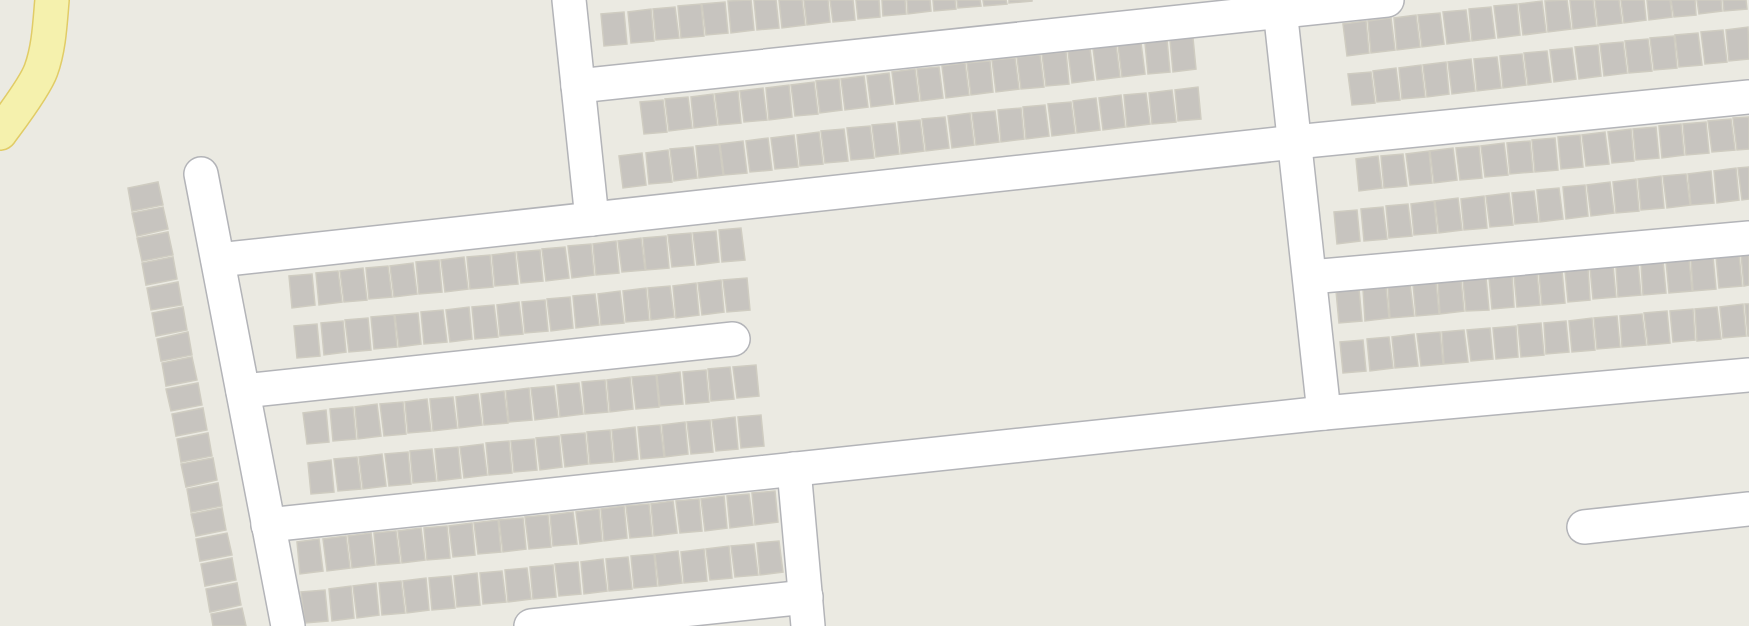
<svg xmlns="http://www.w3.org/2000/svg" width="1749" height="626" viewBox="0 0 1749 626" font-family="'Varela Round',sans-serif">
  <style>
    .building { fill: #c7c4bf; stroke: #cfccc1; stroke-width: 1.5 }
    .lines { fill: none; stroke-linecap: round; stroke-linejoin: round }
    .minor-casing { stroke: #b3b4b8; stroke-width: 36 }
    .major-casing { stroke: #e1cc66; stroke-width: 36 }
    .minor { stroke: #fff; stroke-width: 33 }
    .major { stroke: #f5f1ad; stroke-width: 33 }
  </style>
  <rect width="100%" height="100%" fill="#ebeae2"/>
  <g class="building">
    <polygon points="751,0 754,30 731,33 728,1"/>
    <polygon points="754,0 776,0 779,28 757,30"/>
    <polygon points="779,0 802,0 805,25 782,28"/>
    <polygon points="804,0 828,0 830,22 807,25"/>
    <polygon points="830,0 853,0 855,20 833,22"/>
    <polygon points="856,0 879,0 880,17 858,19"/>
    <polygon points="882,0 905,0 906,14 883,16"/>
    <polygon points="907,0 930,0 931,11 908,14"/>
    <polygon points="933,0 955,0 956,9 934,11"/>
    <polygon points="957,0 980,0 981,6 958,8"/>
    <polygon points="983,0 1006,0 1007,4 984,6"/>
    <polygon points="1009,0 1032,0 1032,1 1009,3"/>
    <polygon points="1567,0 1571,29 1548,32 1545,1"/>
    <polygon points="1570,0 1593,0 1596,26 1573,29"/>
    <polygon points="1595,0 1619,0 1622,23 1598,26"/>
    <polygon points="1621,0 1644,0 1646,20 1624,23"/>
    <polygon points="1647,0 1670,0 1672,17 1649,20"/>
    <polygon points="1671,0 1695,0 1696,15 1674,17"/>
    <polygon points="1697,0 1721,0 1722,11 1699,14"/>
    <polygon points="1723,0 1746,0 1747,9 1724,11"/>
    <polygon points="1542,1 1546,32 1523,35 1519,4"/>
    <polygon points="725,2 728,33 706,35 702,4"/>
    <polygon points="701,4 704,36 681,38 678,6"/>
    <polygon points="1517,4 1520,35 1498,38 1494,6"/>
    <polygon points="675,7 679,38 656,40 653,9"/>
    <polygon points="1491,7 1495,38 1472,41 1469,9"/>
    <polygon points="651,9 654,41 631,43 628,12"/>
    <polygon points="1466,10 1470,41 1447,44 1443,12"/>
    <polygon points="624,12 627,44 604,46 601,14"/>
    <polygon points="1440,13 1444,44 1422,47 1418,15"/>
    <polygon points="1416,15 1420,47 1397,50 1394,18"/>
    <polygon points="1391,18 1395,50 1371,53 1368,21"/>
    <polygon points="1366,21 1369,53 1347,56 1343,24"/>
    <polygon points="1748,27 1749,59 1729,61 1726,30"/>
    <polygon points="1723,30 1727,62 1705,64 1701,32"/>
    <polygon points="1698,33 1702,65 1679,67 1675,35"/>
    <polygon points="1674,36 1677,68 1654,70 1650,38"/>
    <polygon points="1193,38 1196,69 1173,72 1170,40"/>
    <polygon points="1648,39 1652,71 1629,73 1625,41"/>
    <polygon points="1167,40 1170,72 1148,74 1145,43"/>
    <polygon points="1623,42 1627,73 1604,76 1600,44"/>
    <polygon points="1141,43 1145,74 1122,77 1118,45"/>
    <polygon points="1116,45 1120,77 1097,80 1093,48"/>
    <polygon points="1598,45 1601,76 1579,79 1575,47"/>
    <polygon points="1572,48 1576,79 1554,82 1550,50"/>
    <polygon points="1090,49 1094,80 1072,83 1068,51"/>
    <polygon points="1547,51 1551,82 1528,85 1524,53"/>
    <polygon points="1066,52 1069,84 1046,86 1042,54"/>
    <polygon points="1522,54 1526,85 1503,88 1500,56"/>
    <polygon points="1040,55 1044,87 1021,89 1017,57"/>
    <polygon points="1497,57 1501,88 1477,91 1474,59"/>
    <polygon points="1015,58 1019,89 996,92 992,60"/>
    <polygon points="1471,59 1475,91 1452,94 1448,62"/>
    <polygon points="990,61 993,92 971,95 967,63"/>
    <polygon points="1446,62 1449,94 1427,97 1423,65"/>
    <polygon points="965,63 969,95 946,98 942,66"/>
    <polygon points="1421,65 1425,97 1402,99 1399,68"/>
    <polygon points="939,67 943,98 921,101 917,69"/>
    <polygon points="1396,68 1400,100 1377,102 1373,71"/>
    <polygon points="915,69 919,101 896,104 892,72"/>
    <polygon points="1371,72 1375,103 1352,105 1348,74"/>
    <polygon points="889,73 893,104 871,107 867,76"/>
    <polygon points="864,76 868,107 845,110 841,79"/>
    <polygon points="839,79 842,110 820,113 816,81"/>
    <polygon points="814,82 818,114 795,116 791,85"/>
    <polygon points="789,85 792,117 769,120 766,88"/>
    <polygon points="1198,87 1201,119 1178,121 1175,90"/>
    <polygon points="763,88 767,120 744,122 740,91"/>
    <polygon points="1172,90 1176,122 1152,124 1149,93"/>
    <polygon points="738,91 741,123 719,125 715,94"/>
    <polygon points="1146,93 1150,124 1127,127 1124,95"/>
    <polygon points="713,94 717,125 694,128 691,97"/>
    <polygon points="1121,95 1125,127 1103,130 1099,98"/>
    <polygon points="688,97 692,128 669,131 665,99"/>
    <polygon points="1096,98 1100,130 1077,133 1073,101"/>
    <polygon points="663,100 667,132 644,134 640,102"/>
    <polygon points="1071,102 1075,133 1052,136 1048,104"/>
    <polygon points="1045,105 1049,136 1026,139 1023,107"/>
    <polygon points="1021,108 1024,139 1001,142 998,110"/>
    <polygon points="995,111 999,142 976,145 972,113"/>
    <polygon points="970,113 974,145 952,148 948,116"/>
    <polygon points="945,117 949,148 926,151 922,119"/>
    <polygon points="1749,117 1749,149 1737,150 1733,118"/>
    <polygon points="1731,119 1735,150 1712,152 1708,121"/>
    <polygon points="920,120 924,151 901,154 898,122"/>
    <polygon points="1706,122 1709,153 1686,155 1683,124"/>
    <polygon points="895,123 899,154 876,157 872,125"/>
    <polygon points="1681,124 1684,155 1662,158 1659,126"/>
    <polygon points="870,126 874,158 851,160 847,128"/>
    <polygon points="1656,127 1659,158 1636,160 1633,129"/>
    <polygon points="844,129 848,161 825,163 821,131"/>
    <polygon points="1631,129 1634,161 1612,163 1608,132"/>
    <polygon points="819,132 823,164 800,166 797,135"/>
    <polygon points="1605,132 1609,164 1586,166 1582,135"/>
    <polygon points="794,135 798,167 775,169 771,138"/>
    <polygon points="1580,135 1583,167 1561,169 1558,137"/>
    <polygon points="768,138 772,170 750,172 746,141"/>
    <polygon points="1555,138 1558,170 1535,172 1532,140"/>
    <polygon points="743,141 747,173 724,175 720,144"/>
    <polygon points="1530,141 1533,172 1510,174 1507,143"/>
    <polygon points="1504,143 1508,175 1485,177 1481,146"/>
    <polygon points="719,144 723,175 699,178 696,146"/>
    <polygon points="1479,146 1482,178 1460,180 1456,148"/>
    <polygon points="693,147 697,178 674,181 670,149"/>
    <polygon points="1453,148 1457,180 1434,183 1430,151"/>
    <polygon points="668,150 672,182 649,184 646,153"/>
    <polygon points="1429,151 1432,183 1410,185 1406,154"/>
    <polygon points="642,153 646,185 623,188 619,156"/>
    <polygon points="1403,154 1407,186 1384,188 1381,156"/>
    <polygon points="1378,156 1382,188 1359,191 1356,159"/>
    <polygon points="1749,167 1749,199 1742,200 1738,168"/>
    <polygon points="1736,168 1739,200 1717,203 1714,171"/>
    <polygon points="1711,171 1714,203 1691,205 1688,174"/>
    <polygon points="1686,174 1690,205 1667,208 1663,176"/>
    <polygon points="1661,176 1664,208 1641,210 1638,179"/>
    <polygon points="1636,179 1639,211 1616,213 1613,182"/>
    <polygon points="158,182 163,205 132,211 128,188"/>
    <polygon points="1610,182 1614,213 1591,216 1587,185"/>
    <polygon points="1585,185 1588,216 1566,219 1563,187"/>
    <polygon points="1559,188 1563,219 1540,222 1537,190"/>
    <polygon points="1534,191 1538,222 1515,224 1512,193"/>
    <polygon points="1509,193 1513,225 1490,227 1486,196"/>
    <polygon points="1484,196 1487,228 1464,230 1461,199"/>
    <polygon points="1458,198 1462,230 1439,233 1435,201"/>
    <polygon points="1434,201 1437,233 1414,235 1411,204"/>
    <polygon points="1408,204 1412,236 1389,238 1386,206"/>
    <polygon points="163,207 168,229 137,236 132,213"/>
    <polygon points="1383,207 1387,239 1364,241 1361,209"/>
    <polygon points="1357,210 1360,241 1337,244 1334,212"/>
    <polygon points="741,228 745,260 722,262 719,230"/>
    <polygon points="716,231 719,262 697,265 693,233"/>
    <polygon points="168,232 173,255 142,261 137,238"/>
    <polygon points="691,233 694,265 672,267 668,235"/>
    <polygon points="666,236 669,268 646,270 643,238"/>
    <polygon points="641,238 645,270 622,272 618,241"/>
    <polygon points="616,241 619,273 596,275 593,244"/>
    <polygon points="591,244 594,275 572,278 568,246"/>
    <polygon points="565,247 569,278 546,281 542,249"/>
    <polygon points="540,250 543,281 521,283 517,252"/>
    <polygon points="515,252 518,284 495,286 492,255"/>
    <polygon points="1749,253 1749,285 1744,286 1741,254"/>
    <polygon points="1739,254 1742,286 1719,288 1716,256"/>
    <polygon points="490,255 493,287 470,289 467,257"/>
    <polygon points="173,257 177,279 146,285 142,263"/>
    <polygon points="464,257 468,289 445,292 441,260"/>
    <polygon points="1713,257 1716,289 1693,291 1691,259"/>
    <polygon points="1689,259 1692,291 1669,293 1666,261"/>
    <polygon points="439,260 442,292 419,294 416,262"/>
    <polygon points="1663,261 1666,293 1643,295 1641,263"/>
    <polygon points="413,263 417,294 394,297 390,266"/>
    <polygon points="1638,263 1641,295 1618,297 1616,266"/>
    <polygon points="388,266 392,297 369,299 366,268"/>
    <polygon points="1613,266 1616,297 1593,299 1590,268"/>
    <polygon points="363,268 367,300 344,302 340,271"/>
    <polygon points="1588,268 1590,300 1568,302 1565,270"/>
    <polygon points="338,271 342,302 319,305 316,273"/>
    <polygon points="1562,271 1565,303 1542,305 1539,273"/>
    <polygon points="1537,273 1540,305 1517,307 1514,275"/>
    <polygon points="312,274 315,305 292,308 289,276"/>
    <polygon points="1512,275 1514,307 1492,309 1489,277"/>
    <polygon points="747,278 750,310 727,312 723,280"/>
    <polygon points="1486,278 1489,310 1466,311 1463,280"/>
    <polygon points="721,280 724,312 702,315 698,283"/>
    <polygon points="1461,280 1464,311 1440,314 1438,282"/>
    <polygon points="178,282 182,305 151,310 147,288"/>
    <polygon points="1436,282 1439,314 1416,316 1413,284"/>
    <polygon points="696,283 699,315 676,318 673,286"/>
    <polygon points="1410,284 1414,316 1390,318 1388,286"/>
    <polygon points="670,286 674,317 651,320 648,288"/>
    <polygon points="1386,287 1389,318 1365,321 1363,289"/>
    <polygon points="646,288 649,320 626,322 623,291"/>
    <polygon points="1359,289 1362,321 1339,323 1336,291"/>
    <polygon points="620,291 624,323 601,325 598,294"/>
    <polygon points="595,294 599,325 576,328 573,296"/>
    <polygon points="570,297 573,328 551,331 547,299"/>
    <polygon points="545,300 548,331 525,333 522,302"/>
    <polygon points="519,302 523,334 500,336 497,305"/>
    <polygon points="1743,304 1746,336 1723,338 1720,307"/>
    <polygon points="1745,304 1749,304 1749,336 1748,336"/>
    <polygon points="494,305 498,337 475,339 472,307"/>
    <polygon points="183,307 187,330 156,336 152,313"/>
    <polygon points="469,307 472,339 450,342 446,310"/>
    <polygon points="1717,307 1721,339 1697,341 1695,309"/>
    <polygon points="1693,309 1695,340 1673,342 1670,311"/>
    <polygon points="443,310 447,342 424,344 421,312"/>
    <polygon points="1667,311 1670,343 1648,345 1644,313"/>
    <polygon points="418,313 421,344 399,347 395,315"/>
    <polygon points="1642,314 1646,345 1622,347 1620,316"/>
    <polygon points="394,315 397,347 374,349 371,317"/>
    <polygon points="1617,316 1620,347 1597,349 1594,318"/>
    <polygon points="368,318 371,350 349,352 345,320"/>
    <polygon points="1592,318 1595,350 1572,352 1569,321"/>
    <polygon points="343,321 346,352 324,355 321,323"/>
    <polygon points="1566,321 1569,352 1546,354 1544,323"/>
    <polygon points="1541,323 1544,355 1521,357 1518,325"/>
    <polygon points="317,324 320,356 297,358 294,326"/>
    <polygon points="1516,326 1518,357 1496,359 1493,328"/>
    <polygon points="1490,328 1493,359 1471,361 1467,330"/>
    <polygon points="1464,330 1468,362 1444,364 1442,332"/>
    <polygon points="188,332 192,355 161,361 157,339"/>
    <polygon points="1440,332 1443,364 1421,366 1417,334"/>
    <polygon points="1414,334 1418,366 1395,368 1392,337"/>
    <polygon points="1389,337 1393,368 1370,371 1367,339"/>
    <polygon points="1363,340 1366,371 1343,373 1340,342"/>
    <polygon points="192,357 197,380 166,386 162,363"/>
    <polygon points="756,365 759,396 737,398 733,367"/>
    <polygon points="730,367 734,399 711,401 708,369"/>
    <polygon points="706,370 709,402 686,404 683,372"/>
    <polygon points="680,372 683,404 660,406 657,375"/>
    <polygon points="656,375 659,407 636,409 632,377"/>
    <polygon points="630,377 633,409 610,412 607,380"/>
    <polygon points="605,380 608,412 585,414 582,382"/>
    <polygon points="198,383 202,405 171,411 166,389"/>
    <polygon points="579,383 583,414 560,417 557,385"/>
    <polygon points="554,386 558,417 535,420 531,388"/>
    <polygon points="529,388 532,420 509,422 506,391"/>
    <polygon points="504,391 508,423 484,425 481,394"/>
    <polygon points="478,394 482,425 459,428 456,397"/>
    <polygon points="453,397 457,428 433,431 430,399"/>
    <polygon points="427,399 431,431 408,433 405,402"/>
    <polygon points="403,402 406,434 384,436 380,404"/>
    <polygon points="377,404 381,436 358,439 355,407"/>
    <polygon points="353,407 356,439 333,441 330,409"/>
    <polygon points="203,408 207,430 176,436 172,414"/>
    <polygon points="326,410 329,442 307,444 303,413"/>
    <polygon points="761,415 764,446 741,448 738,417"/>
    <polygon points="735,417 738,449 716,451 712,420"/>
    <polygon points="710,420 713,452 691,454 687,422"/>
    <polygon points="685,422 688,454 665,457 662,425"/>
    <polygon points="660,425 664,457 641,459 638,427"/>
    <polygon points="635,427 638,459 615,462 612,430"/>
    <polygon points="610,430 613,462 590,464 587,432"/>
    <polygon points="208,433 212,456 181,462 177,439"/>
    <polygon points="585,433 588,464 565,467 561,435"/>
    <polygon points="559,436 562,467 540,470 536,438"/>
    <polygon points="534,439 537,470 514,472 511,441"/>
    <polygon points="509,441 512,473 489,475 486,443"/>
    <polygon points="483,444 487,475 464,478 460,447"/>
    <polygon points="458,447 461,478 438,481 435,449"/>
    <polygon points="432,449 436,481 413,483 410,451"/>
    <polygon points="408,452 411,484 389,486 385,454"/>
    <polygon points="382,454 386,486 363,489 359,457"/>
    <polygon points="357,457 361,489 338,491 334,459"/>
    <polygon points="213,458 217,480 186,487 181,464"/>
    <polygon points="331,460 334,492 311,494 308,463"/>
    <polygon points="218,483 222,506 191,512 187,489"/>
    <polygon points="775,491 778,522 755,525 752,493"/>
    <polygon points="749,494 753,525 730,528 727,496"/>
    <polygon points="724,496 727,528 705,531 701,499"/>
    <polygon points="699,499 702,531 680,533 676,501"/>
    <polygon points="673,501 677,533 654,536 651,504"/>
    <polygon points="649,504 652,536 630,538 626,506"/>
    <polygon points="624,506 627,538 604,541 601,509"/>
    <polygon points="222,508 226,530 196,536 191,514"/>
    <polygon points="599,509 602,541 580,544 576,512"/>
    <polygon points="573,512 577,544 553,546 550,515"/>
    <polygon points="548,515 551,547 529,549 525,517"/>
    <polygon points="523,518 526,549 503,552 499,520"/>
    <polygon points="498,520 501,552 478,554 474,523"/>
    <polygon points="472,523 475,555 453,557 449,526"/>
    <polygon points="447,526 450,558 427,560 424,528"/>
    <polygon points="421,528 425,560 402,563 398,531"/>
    <polygon points="396,531 400,563 377,565 374,533"/>
    <polygon points="227,533 232,555 200,561 196,539"/>
    <polygon points="371,533 375,565 352,568 348,536"/>
    <polygon points="346,536 350,568 327,571 323,539"/>
    <polygon points="319,539 323,571 300,574 297,542"/>
    <polygon points="779,541 783,572 760,575 757,543"/>
    <polygon points="754,544 758,575 735,577 731,546"/>
    <polygon points="729,546 732,578 710,580 706,549"/>
    <polygon points="704,549 707,581 684,583 681,552"/>
    <polygon points="678,551 682,583 659,586 655,554"/>
    <polygon points="654,554 657,586 634,588 631,556"/>
    <polygon points="628,557 632,589 609,591 606,559"/>
    <polygon points="232,558 236,580 205,586 201,564"/>
    <polygon points="603,559 607,591 584,594 581,562"/>
    <polygon points="578,562 581,594 559,596 555,564"/>
    <polygon points="553,565 556,597 533,599 530,567"/>
    <polygon points="527,568 531,599 508,602 505,570"/>
    <polygon points="502,571 506,602 483,604 480,573"/>
    <polygon points="477,573 480,605 457,607 454,576"/>
    <polygon points="451,576 455,608 432,610 429,578"/>
    <polygon points="426,578 429,610 407,613 403,581"/>
    <polygon points="401,581 405,613 382,615 379,583"/>
    <polygon points="237,583 241,605 210,612 206,589"/>
    <polygon points="376,583 379,615 357,618 353,586"/>
    <polygon points="351,586 354,618 332,621 329,589"/>
    <polygon points="325,590 328,621 305,623 301,592"/>
    <polygon points="242,608 246,626 213,626 211,614"/>
  </g>
  <g class="lines">
    <g class="minor-casing">
      <g id="minor">
        <polyline points="569,0 592,219"/>
        <polyline points="1279,0 1324,413"/>
        <polyline points="578,86 1387,0"/>
        <polyline points="201,174 288,626"/>
        <polyline points="218,260 1295,142 1749,97"/>
        <polyline points="1310,277 1749,238"/>
        <polyline points="243,391 733,339"/>
        <polyline points="794,469 808,626"/>
        <polyline points="268,525 1324,413 1749,375"/>
        <polyline points="1584,527 1749,509"/>
        <polyline points="531,626 806,597"/>
      </g>
    </g>
    <g class="major-casing">
      <path id="major" d="M0,133C11,118 35,87 41,70C49,48 50,23 52,0"/>
    </g>
    <use href="#minor" class="minor"/>
    <use href="#major" class="major"/>
  </g>
</svg>
